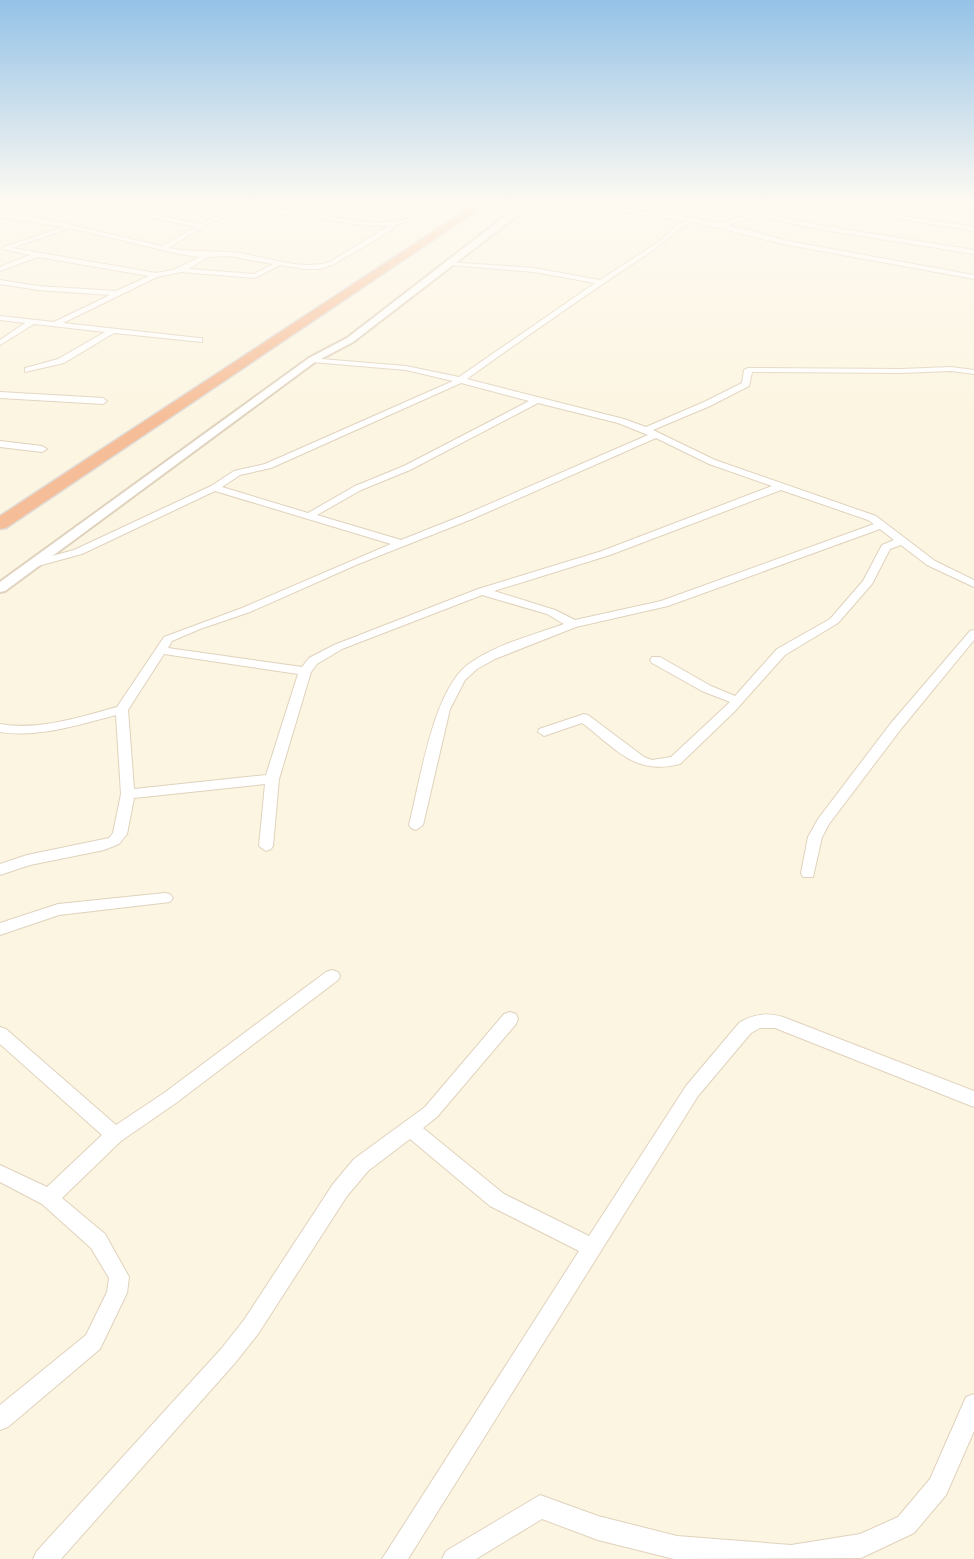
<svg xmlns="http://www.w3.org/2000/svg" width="974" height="1559" viewBox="0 0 974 1559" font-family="'Source Sans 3',sans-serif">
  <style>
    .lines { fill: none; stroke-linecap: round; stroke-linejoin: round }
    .minor-casing { stroke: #e0d2bd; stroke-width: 2 }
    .tertiary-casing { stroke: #e0d2bd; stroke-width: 4 }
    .motorway-casing { stroke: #e0dbd7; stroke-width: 3 }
    .minor { fill: #fff; fill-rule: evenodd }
    .tertiary { fill: #fff; fill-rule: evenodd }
    .motorway { fill: #f6be98; fill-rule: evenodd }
  </style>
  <rect width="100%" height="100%" fill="#fcf5e1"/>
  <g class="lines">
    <g class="minor-casing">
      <g id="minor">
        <polygon points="0,203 5,203 0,205"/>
        <path d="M83,203H93L200,224L233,210L201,203L269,213L317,203L300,211C334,217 369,227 403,220C417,217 435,202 447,203L428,215L394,225L392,230L334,264L320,269H303L280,265L255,278L181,272L157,277L63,323L199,338H202V342L114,333L64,363L25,372V368L58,359L105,332L34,324L0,345V340L25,323L0,320V316L54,322L110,295L38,290L0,284V280L38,286L116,291L149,276L38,257L0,271V267L30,255L3,249V247L64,227L0,217V213L41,218L162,246L196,227ZM240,211L269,217L293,213L352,224L388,226L330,262C297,272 262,254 229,252C208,251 189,252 168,248L212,222ZM70,228L179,254L200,257L173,270L156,273L12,248ZM229,256L273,264L254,274L189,269L208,257Z"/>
        <path d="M562,203H577L665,213L691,203H698L671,214L721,223L770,209L781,203H788L765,214L818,225L974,250V254L818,229L758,216L728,225L788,241L974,275V279L788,245L694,222C677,227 664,243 649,253C587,294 527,336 467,379L624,419L646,427L704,402L742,383L744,370L748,368L901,369L951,367L974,370V374L951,371L901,373L752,372L749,386L710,406L653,430L715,460L876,516L935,561L974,580V587L927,565L901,545L890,549L872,584L838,623L785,655L734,712L680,764C634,776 616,748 582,723L544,736L538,732L539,729L584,714L588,715L644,757L652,760L671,757L730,702L702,691L652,663L650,660L652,657H660L711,686L735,696L777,649L830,619L863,581L882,545L894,540L880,529L668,606L576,627L495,659L477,669L465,680L450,709L423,825L416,830L411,828L409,825C420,782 433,688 470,663C497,644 533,635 564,624L547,614L482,595L342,649L317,664L311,672L279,779L273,846L271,849L266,851L259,846L265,784L134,798L127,834L119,844L104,850L30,865L0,875V864L27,855L109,838L113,833L121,794L116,715C78,725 39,738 0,732V724C40,731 79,717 117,707L164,637L242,608L391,544L215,491L82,554L34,567L30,566V562L74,550L211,486L234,471L265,464L453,381L406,370L312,362H309V358L406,366L459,377L595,283L534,272L450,265L448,262L534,268L600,280L660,241L679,223L686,221ZM461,383L529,401L404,466L355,486L308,513L222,487L240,475L271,468ZM538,403L618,423L648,435L464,515L401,540L317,515L361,490L410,470ZM656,438L709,464L772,486L602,551L478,589L334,645L309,658L302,667L168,648L172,641L200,629L250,612L356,565L472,519ZM781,490L868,520L874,524L661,601L575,620L555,610L494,591L610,555ZM164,654L298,674L266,775L134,789L128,710Z"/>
        <polygon points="807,203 819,203 974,227 974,231"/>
        <polygon points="0,392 103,398 107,401 103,404 0,398"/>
        <polygon points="0,441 42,446 47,449 42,452 0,447"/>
        <polygon points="974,630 974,640 901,729 829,824 822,837 813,877 803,877 801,873 808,837 818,819 891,723 970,631"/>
        <polygon points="165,893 170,894 173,898 170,902 59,915 0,935 0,923 58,904"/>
        <polygon points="332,970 338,972 340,976 338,980 176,1103 121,1141 62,1198 105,1234 129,1277 127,1293 100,1349 8,1427 0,1430 0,1405 86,1335 107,1292 109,1278 91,1248 42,1204 0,1182 0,1165 47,1187 102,1135 0,1044 0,1027 6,1029 116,1125 164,1093 326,972"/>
        <path d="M510,1012L516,1014L518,1019L516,1024L437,1117L423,1128L504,1194L589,1236L686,1086L739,1023C753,1014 767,1012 783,1017L974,1091V1107L775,1028H760L751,1033L698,1096L408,1559H382L579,1251L490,1206L410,1139L368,1171L347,1196L258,1334L235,1363L61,1559H33L37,1551L221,1349L244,1320L333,1184L354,1159L425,1107L504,1014Z"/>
        <polygon points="974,1394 974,1431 946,1495 914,1533 861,1558 674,1559 598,1540 542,1519 476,1559 442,1559 446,1551 540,1495 598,1516 677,1536 791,1545 860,1534 898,1517 930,1479 966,1397"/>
      </g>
    </g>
    <g class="tertiary-casing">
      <polygon id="tertiary" points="528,203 537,203 514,218 353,342 315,362 5,591 0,592 0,582 309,358 347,338 508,214"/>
    </g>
    <g class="motorway-casing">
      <polygon id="motorway" points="477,203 488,203 6,528 0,529 0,516"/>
    </g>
    <use href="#minor" class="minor"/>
    <use href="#tertiary" class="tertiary"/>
    <use href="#motorway" class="motorway"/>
  </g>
  <linearGradient id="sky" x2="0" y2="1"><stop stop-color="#94c2e7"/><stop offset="0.48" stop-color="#fefaf2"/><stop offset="1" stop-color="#fefaf2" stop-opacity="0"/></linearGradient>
  <rect width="974" height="421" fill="url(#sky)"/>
</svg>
